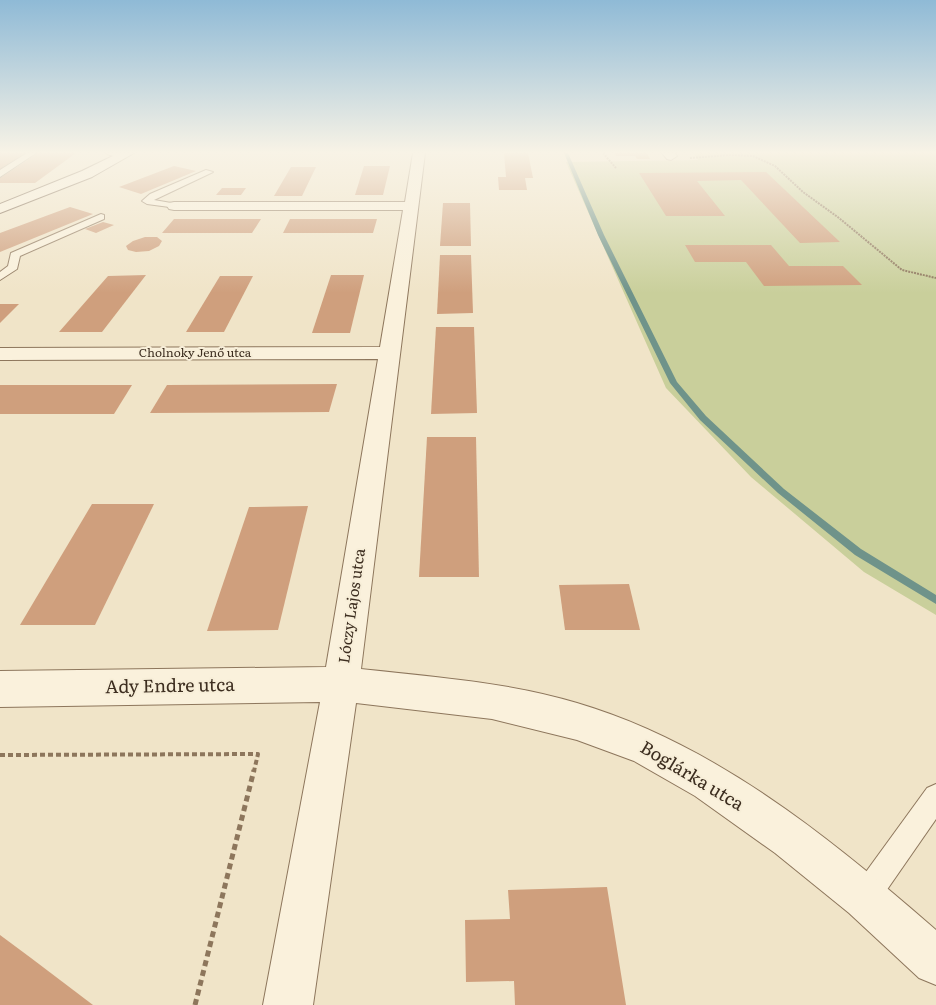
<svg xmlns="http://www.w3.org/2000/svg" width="936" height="1005" viewBox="0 0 936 1005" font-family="Literata,serif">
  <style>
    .green { fill: #c9cf9b }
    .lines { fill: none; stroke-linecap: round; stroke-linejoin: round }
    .stream { fill: #6f938a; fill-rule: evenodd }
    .building { fill: #cf9f7d }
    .lane-casing { stroke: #8d765c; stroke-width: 2 }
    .street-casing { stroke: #8d765c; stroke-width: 2 }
    .secondary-casing { stroke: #6f573f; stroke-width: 2 }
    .path-far2 { stroke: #8d765c; stroke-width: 2; stroke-dasharray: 2 1; stroke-linecap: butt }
    .path-far1 { stroke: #8d765c; stroke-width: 4; stroke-dasharray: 5 3; stroke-linecap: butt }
    .path { stroke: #8d765c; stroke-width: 5; stroke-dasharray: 6 4; stroke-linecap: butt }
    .lane { fill: #faf1dc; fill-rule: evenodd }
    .street { fill: #faf1dc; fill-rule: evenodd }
    .secondary { fill: #faf1dc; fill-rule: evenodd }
    .labels { text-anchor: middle; stroke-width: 4; stroke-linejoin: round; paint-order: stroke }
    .far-street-label { font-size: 12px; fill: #3d2e20; stroke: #f7eed8 }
    .street-label { font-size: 15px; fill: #3d2e20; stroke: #f7eed8 }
    .near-street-label { font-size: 18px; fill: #3d2e20; stroke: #f7eed8 }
  </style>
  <rect width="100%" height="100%" fill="#f0e4c8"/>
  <polygon class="green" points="693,153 936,153 936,615 864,572 751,477 666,388 566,162 698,160"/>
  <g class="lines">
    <polygon class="stream" points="564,153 568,153 604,235 677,382 706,416 784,489 861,549 936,595 936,604 855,555 778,493 700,420 670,383 598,235"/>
  </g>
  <g class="building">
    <polygon points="0,153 26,153 0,169"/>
    <polygon points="38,153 76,153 35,183 0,183 0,178"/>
    <polygon points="504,153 528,153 533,178 525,178 527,190 499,190 498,177 506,177"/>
    <polygon points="615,153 647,153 650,159 637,159 635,156 616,156"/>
    <polygon points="174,166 196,171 141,194 119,187"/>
    <polygon points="364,166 390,166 383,195 355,195"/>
    <polygon points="291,167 316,167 302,196 274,196"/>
    <polygon points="766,172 840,242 800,243 741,180 697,181 725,216 666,216 639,173"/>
    <polygon points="222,188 246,188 241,195 216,195"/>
    <polygon points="443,203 470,203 471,246 440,246"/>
    <polygon points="70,207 93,214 0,252 0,233"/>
    <polygon points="174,219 261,219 252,233 162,233"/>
    <polygon points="290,219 377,219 373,233 283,233"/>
    <polygon points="103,222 114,225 96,233 85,229"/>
    <polygon points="145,237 157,237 162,241 159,246 149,251 136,252 128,250 126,246 133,241"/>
    <polygon points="685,245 771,245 789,266 843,266 862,285 764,286 746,262 695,262"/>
    <polygon points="440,255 471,255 473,313 437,314"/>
    <polygon points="146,275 102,332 59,332 108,276"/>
    <polygon points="331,275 364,275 350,333 312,333"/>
    <polygon points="220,276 253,276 224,332 186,332"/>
    <polygon points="0,304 19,304 0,323"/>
    <polygon points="436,327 474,327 477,413 431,414"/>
    <polygon points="337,384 329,412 150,413 167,385"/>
    <polygon points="0,385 132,385 114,414 0,414"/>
    <polygon points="427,437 476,437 479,577 419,577"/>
    <polygon points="92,504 154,504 95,625 20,625"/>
    <polygon points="308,506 278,630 207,631 249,507"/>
    <polygon points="629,584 640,630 565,630 559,585"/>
    <polygon points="607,887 626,1005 515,1005 514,981 466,982 465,920 510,919 508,890"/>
    <polygon points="0,935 31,958 93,1005 0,1005"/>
  </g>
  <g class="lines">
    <g class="lane-casing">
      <g id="lane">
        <polygon points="27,153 36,153 0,177 0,170"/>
        <path d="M106,153H129L130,154C125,158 111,157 106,153Z"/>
        <polygon points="206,170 213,172 154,200 177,204 177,208 147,204 142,201 150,194"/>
        <polygon points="101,214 104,215 104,219 20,256 17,269 0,280 0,272 8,266 11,253"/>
        <polygon points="936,784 936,819 875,907 865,911 855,907 851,897 855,887 927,788"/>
      </g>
    </g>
    <g class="street-casing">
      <g id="street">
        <path d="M413,153H425L361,669C433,677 507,682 577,703C713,743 831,838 936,930V985L919,978L849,913L775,853L695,796L634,761L577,740L492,719L356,703L313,1005H263L320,702L0,707V671L326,667L378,359L0,360V348L380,347L403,210H174L169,209L167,206L169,203L174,202H405Z"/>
        <polygon points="662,153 675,153 677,156 671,160 667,159"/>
      </g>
    </g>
    <g class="secondary-casing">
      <polygon id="secondary" points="119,153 134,153 92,177 0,213 0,204 82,171"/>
    </g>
    <g class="path-far2">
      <polyline points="603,153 616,168"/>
      <polyline points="690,158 729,155 753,156 775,166 803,192 839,218 902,270 936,278"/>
    </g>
    <polyline class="path-far1" points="0,755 258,754 254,771"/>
    <polyline class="path" points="195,1005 254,770"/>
    <use href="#lane" class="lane"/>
    <use href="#street" class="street"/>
    <use href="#secondary" class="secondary"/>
  </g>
  <linearGradient id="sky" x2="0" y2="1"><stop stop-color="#8fbad6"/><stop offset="0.52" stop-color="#f8f3e6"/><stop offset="1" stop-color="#f8f3e6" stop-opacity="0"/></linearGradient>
  <rect width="936" height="293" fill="url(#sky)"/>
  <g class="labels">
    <g class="far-street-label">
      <text x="195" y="357">Cholnoky Jenő utca</text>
    </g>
    <g class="street-label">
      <text transform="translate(352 606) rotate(-82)" y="5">Lóczy Lajos utca</text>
    </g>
    <g class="near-street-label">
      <text transform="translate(170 686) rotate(-1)" y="6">Ady Endre utca</text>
      <text transform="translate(692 776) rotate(31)" y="6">Boglárka utca</text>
    </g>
  </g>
</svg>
